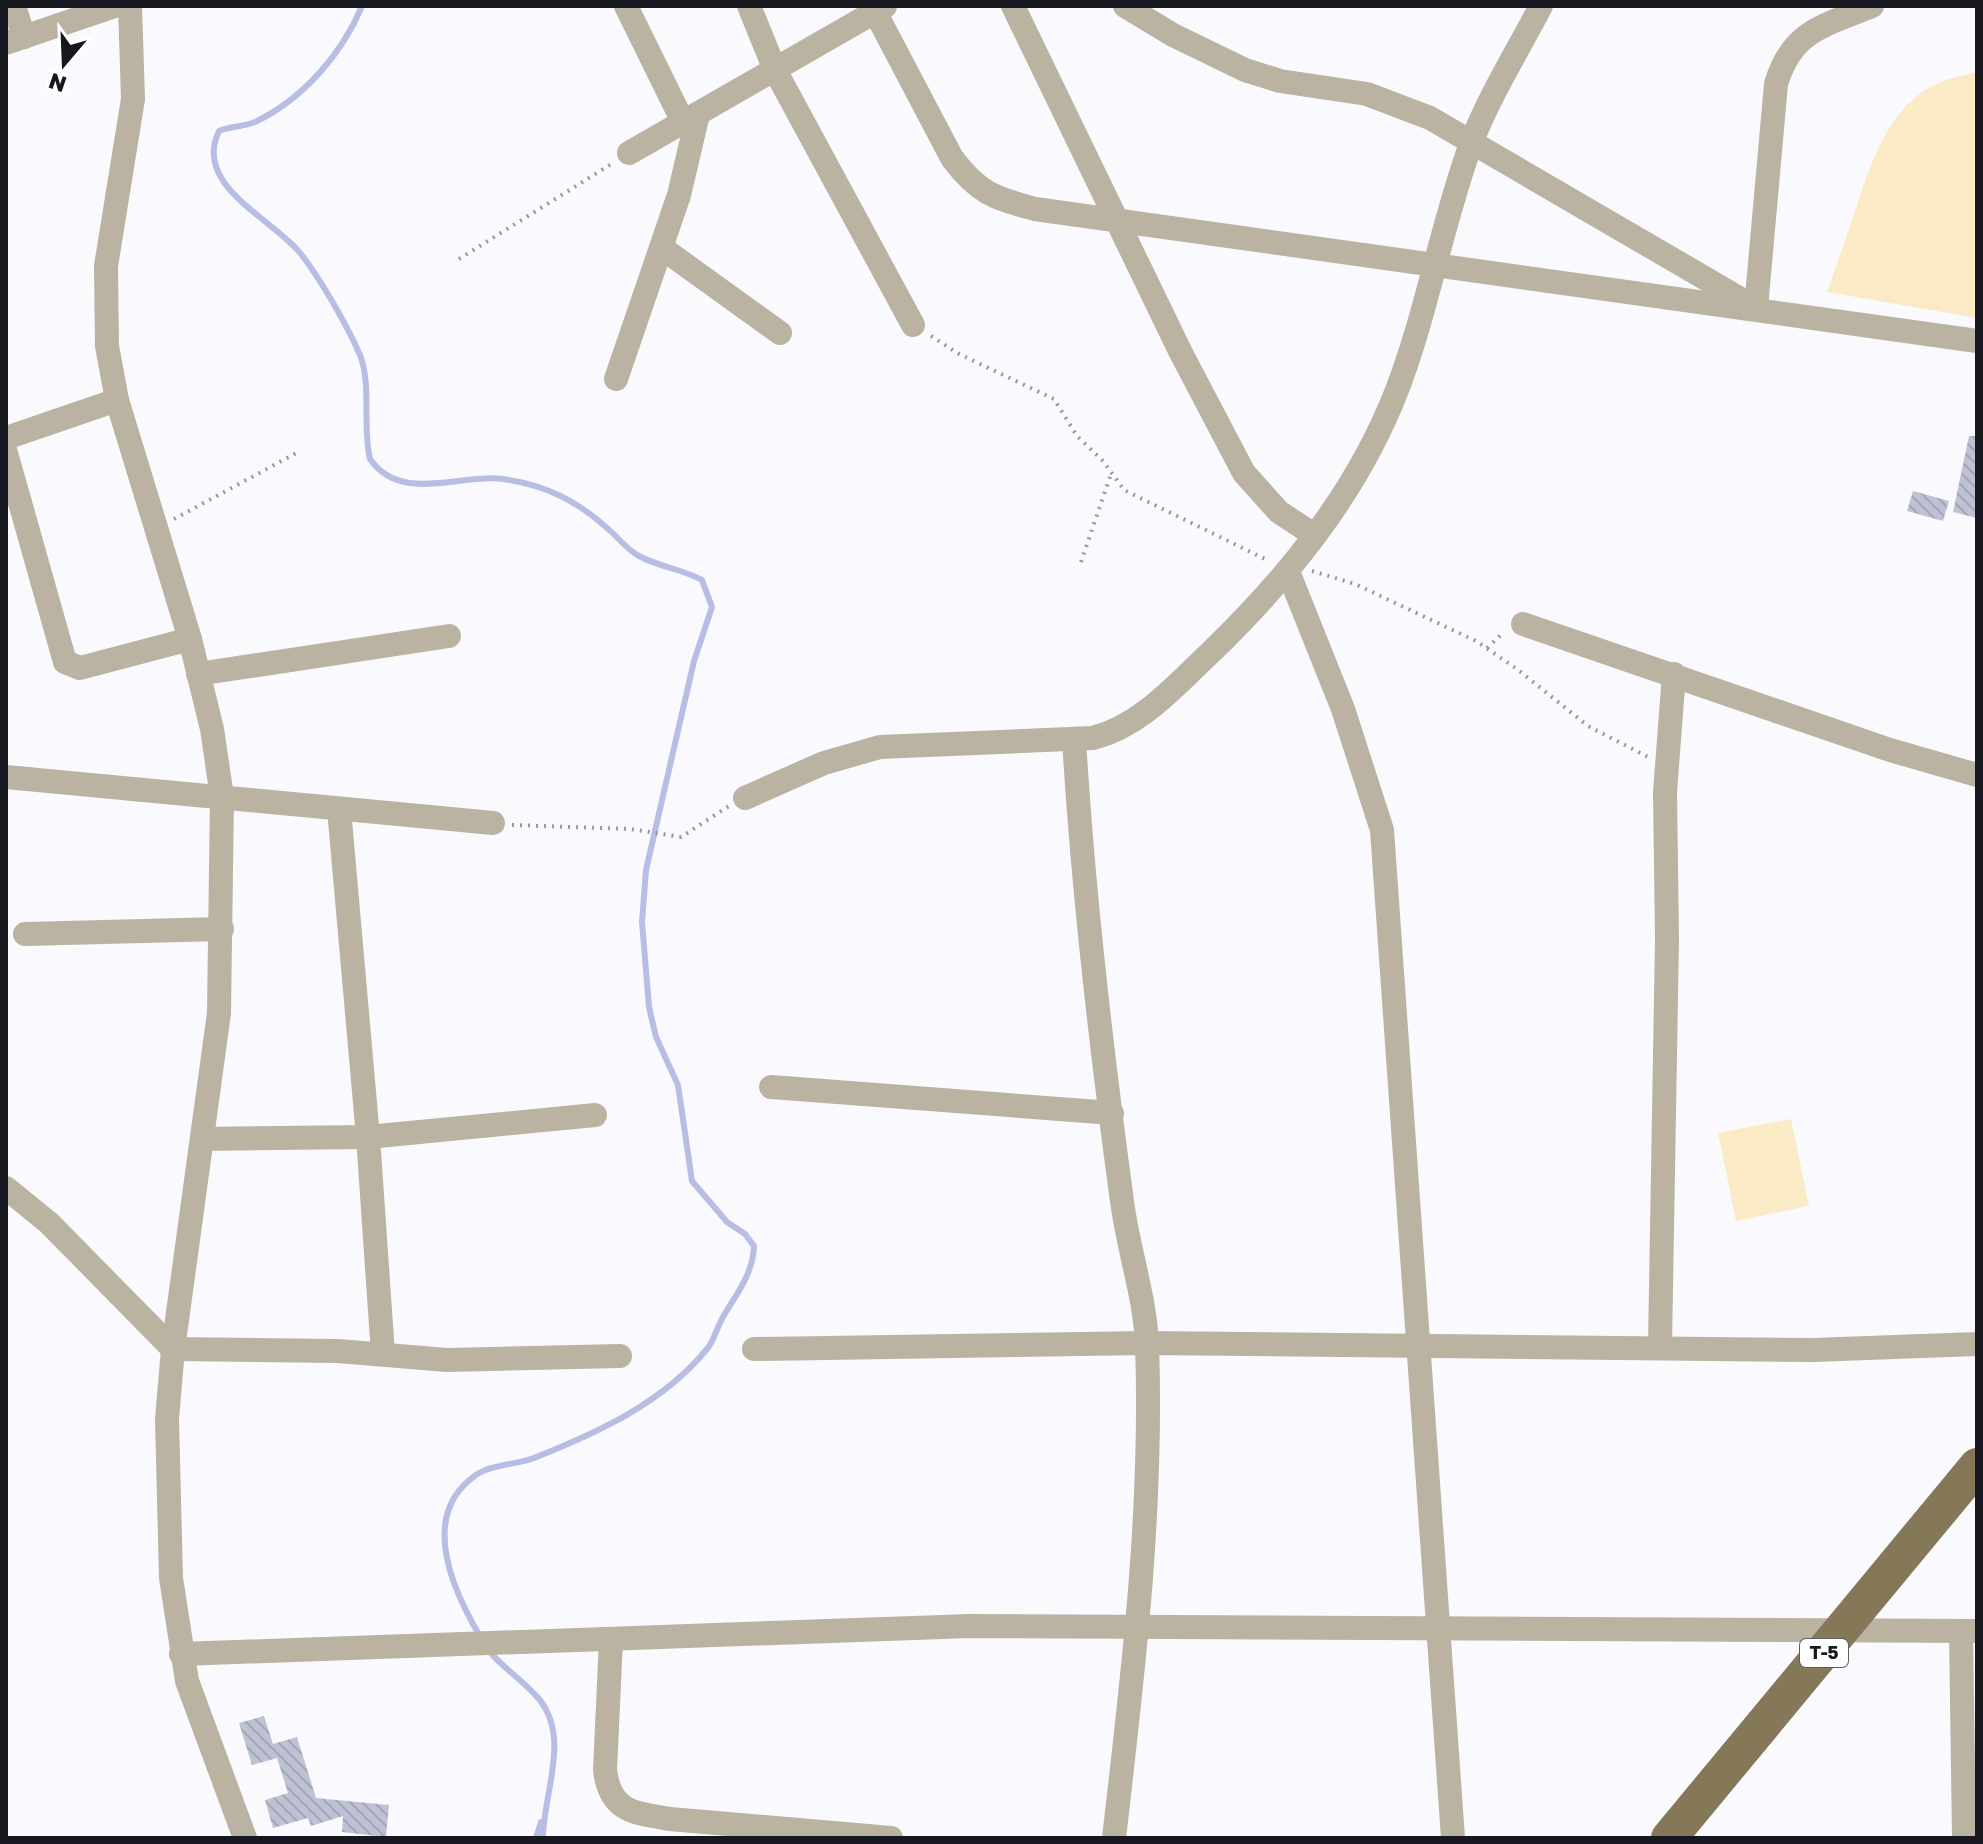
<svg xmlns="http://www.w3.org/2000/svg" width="1983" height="1844" viewBox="0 0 1983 1844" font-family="'Golos Text',sans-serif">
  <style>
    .grass { fill: #faebc6 }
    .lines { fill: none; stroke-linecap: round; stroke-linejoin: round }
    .stream { stroke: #b8bde4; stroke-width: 6 }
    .building { fill: url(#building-back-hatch) }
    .path { stroke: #96969b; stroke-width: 4; stroke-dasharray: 2 6; stroke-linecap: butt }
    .minor { stroke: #bab3a2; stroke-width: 24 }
    .primary { stroke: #847859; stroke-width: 36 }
    .labels { text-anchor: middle; stroke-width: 6; stroke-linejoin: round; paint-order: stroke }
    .shield { fill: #fff; stroke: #5d5d62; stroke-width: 2 }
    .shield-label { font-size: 18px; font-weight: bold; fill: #17181f }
  </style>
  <defs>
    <pattern id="building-back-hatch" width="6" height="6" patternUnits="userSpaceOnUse" patternTransform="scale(2)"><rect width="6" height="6" fill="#bfc2d5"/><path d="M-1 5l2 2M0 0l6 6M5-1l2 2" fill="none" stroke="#a3a6b6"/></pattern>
  </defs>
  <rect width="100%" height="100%" fill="#fafafe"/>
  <g class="grass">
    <path d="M1977,73V318L1827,292C1838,261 1849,230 1859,199C1881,136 1901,82 1977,73Z"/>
    <polygon points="1791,1119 1809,1206 1736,1221 1718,1133"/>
  </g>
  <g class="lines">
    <g class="stream">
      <path d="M362,6C342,54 303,99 255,122C244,127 231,126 219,131C192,186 274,219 301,254C321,280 347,325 360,355C372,386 362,426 370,459C401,504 461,473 503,479C545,485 576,500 607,528C618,537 627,550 639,556C659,567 682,569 702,580L712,607L694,661L646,870L642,922L649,1007L656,1037L678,1085L692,1181L727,1222L745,1234L754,1246C753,1274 737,1293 723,1317C717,1327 714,1341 707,1349C663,1403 597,1433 534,1458C516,1465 491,1464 476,1475C418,1515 453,1591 481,1638"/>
      <path d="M489,1651C504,1669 524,1681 539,1699C571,1738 543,1794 543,1838"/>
      <polyline points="536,1838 541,1822"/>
    </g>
  </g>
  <g class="building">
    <polygon points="1969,436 1977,436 1977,518 1953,512"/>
    <polygon points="1913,491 1949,501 1943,521 1907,511"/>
    <polygon points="264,1716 273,1744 297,1737 316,1798 389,1805 386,1837 342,1832 343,1816 311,1826 308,1818 273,1828 265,1800 288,1793 277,1758 252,1765 239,1723"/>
  </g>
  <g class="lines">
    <g class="path">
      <polyline points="459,259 613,163"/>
      <polyline points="931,336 959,354 1054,399 1077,436 1103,461 1124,490 1267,560"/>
      <polyline points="174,519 300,451"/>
      <polyline points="1081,562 1112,471"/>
      <polyline points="1312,571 1355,584 1476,641 1517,669 1588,726 1648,757"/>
      <polyline points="1487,648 1504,632"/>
      <polyline points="512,825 630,829 681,837 729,806"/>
    </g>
    <g class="minor">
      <polyline points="14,6 24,37"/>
      <polyline points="130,6 133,99 106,266 107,346 117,400 190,639 212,729 222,797 219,1013 173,1349 167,1419 171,1578 187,1681 245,1838"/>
      <polyline points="626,6 683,122"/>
      <polyline points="749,6 775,70 913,325"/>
      <path d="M872,6L952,158C978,193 994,198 1035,209L1977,341"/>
      <polyline points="1013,6 1181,353 1244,473 1279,512 1314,535"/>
      <path d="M1125,6L1173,35L1245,70L1280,81L1367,94L1430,118L1756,308L1776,84C1792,30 1824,26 1872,6"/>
      <polyline points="6,43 115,6"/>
      <polyline points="629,153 885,6"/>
      <polyline points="662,248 780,333"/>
      <polyline points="616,379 679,195 698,114"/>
      <polyline points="6,438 117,400"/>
      <polyline points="6,453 65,662 80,668 190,639"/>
      <polyline points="1289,574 1343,709 1382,830 1453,1838"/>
      <polyline points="1523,624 1890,750 1977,775"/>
      <polyline points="198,674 449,636"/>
      <path d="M1074,739C1083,893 1101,1047 1122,1201C1128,1249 1145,1296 1147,1344C1153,1510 1133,1674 1114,1838"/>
      <polyline points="6,777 493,823"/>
      <path d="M745,798L824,763L880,747L1093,738C1140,726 1174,687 1209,654C1287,579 1357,493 1397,390C1428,309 1442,222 1472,141C1490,95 1518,50 1541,6"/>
      <polyline points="339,809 368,1137 383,1354"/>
      <polyline points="25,934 222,929"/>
      <polyline points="771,1087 1112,1113"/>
      <polyline points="202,1139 368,1137 595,1115"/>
      <polyline points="6,1188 49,1223 173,1349 338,1351 447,1360 620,1356"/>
      <polyline points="1660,1346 1667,938 1665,792 1674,674"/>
      <polyline points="754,1349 1147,1343 1813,1350 1977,1344"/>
      <polyline points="1961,1631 1964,1838"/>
      <path d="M611,1639L605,1770C610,1812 634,1813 670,1819L891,1838"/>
      <polyline points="181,1654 970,1626 1977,1631"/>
    </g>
    <polyline class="primary" points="1669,1838 1977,1466"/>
  </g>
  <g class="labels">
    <rect class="shield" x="1800" y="1639" width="48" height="28" rx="6"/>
    <g class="shield-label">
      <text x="1824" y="1659">T-5</text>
    </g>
  </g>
  <rect width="1983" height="1844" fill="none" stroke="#17181f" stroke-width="16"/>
  <g transform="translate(64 64) rotate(199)" stroke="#ffffff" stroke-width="6" paint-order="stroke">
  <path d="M0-6L14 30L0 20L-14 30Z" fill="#17181f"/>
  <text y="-12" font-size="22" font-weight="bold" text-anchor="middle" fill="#17181f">N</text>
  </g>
</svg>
